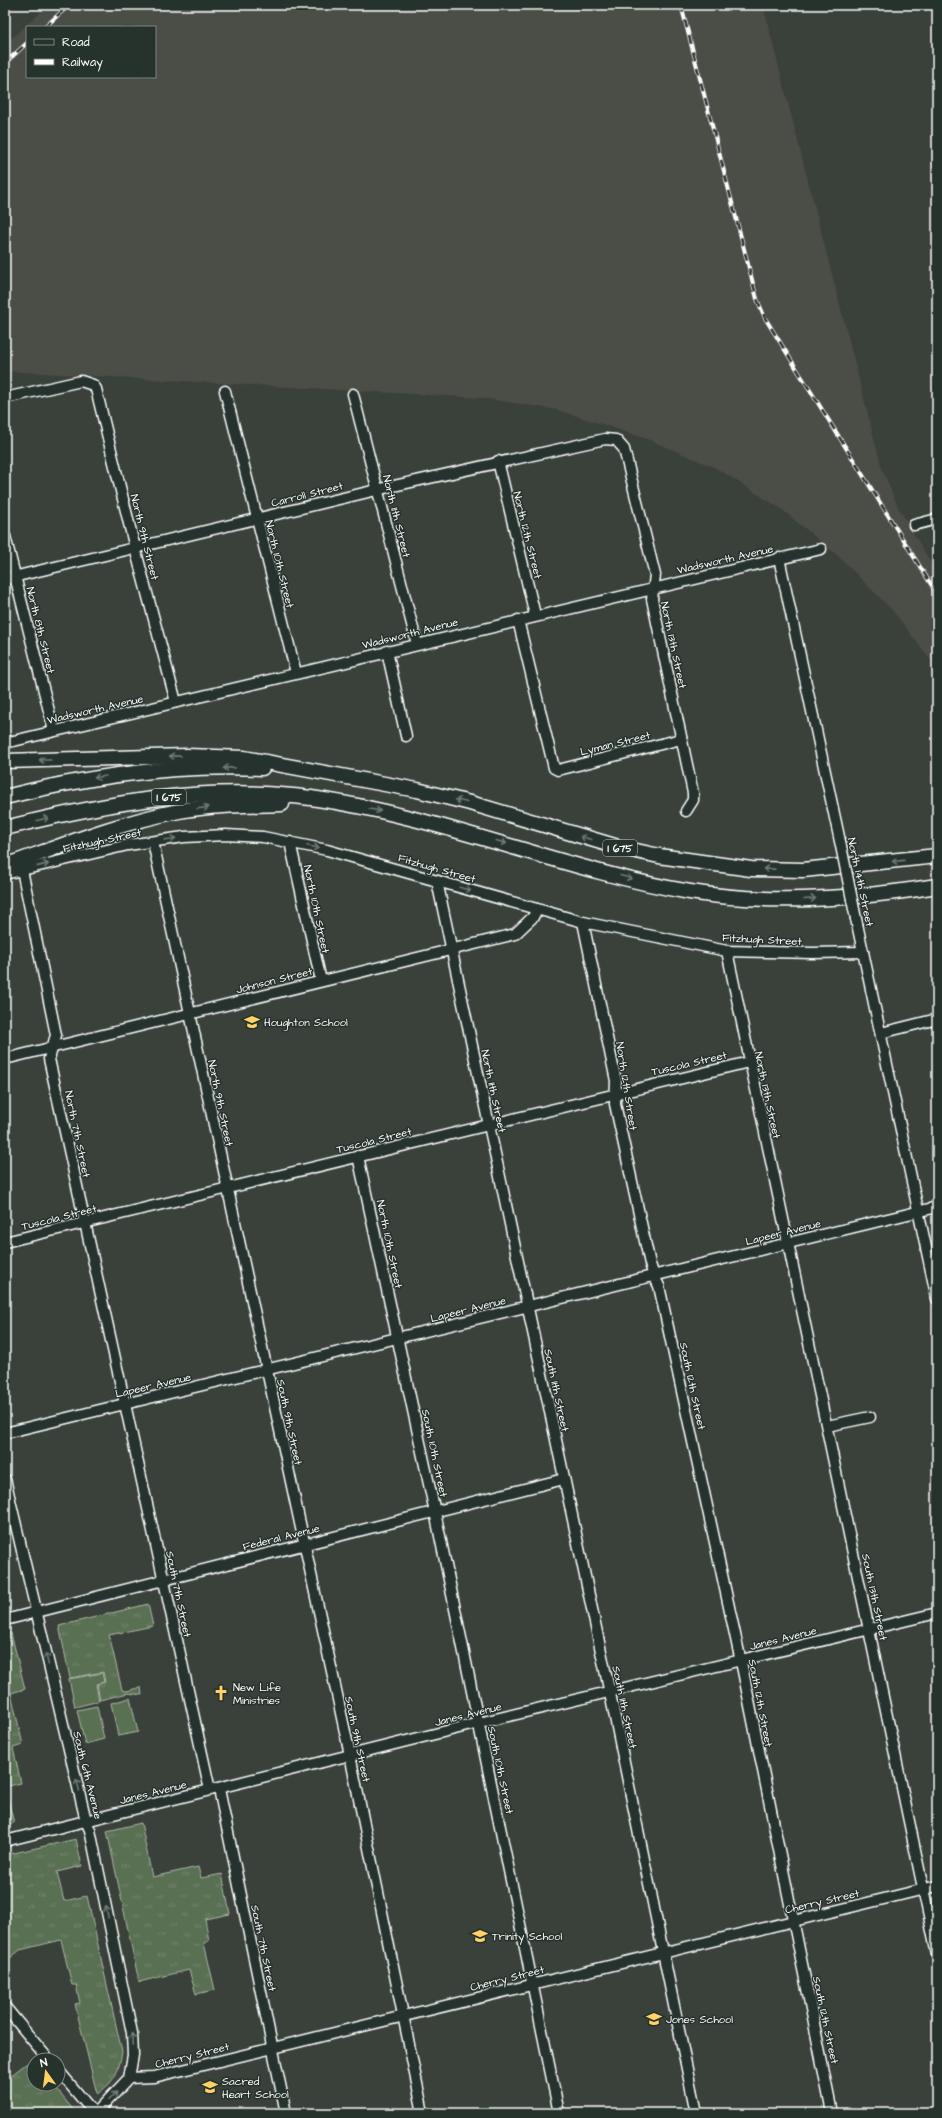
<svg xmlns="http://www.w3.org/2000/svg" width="942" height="2118" viewBox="0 0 942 2118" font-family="'Architects Daughter',sans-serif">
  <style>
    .built { fill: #4c4d47; fill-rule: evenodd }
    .grass { fill: url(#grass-tufts); stroke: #acb7a8 }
    .green { fill: #5a6f52; stroke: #acb7a8 }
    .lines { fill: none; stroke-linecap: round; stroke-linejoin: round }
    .minor-casing { stroke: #fff; stroke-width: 13 }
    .highway-casing { stroke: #fff; stroke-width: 17 }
    .minor { stroke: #26332d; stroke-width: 10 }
    .highway { stroke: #26332d; stroke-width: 14 }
    .rail-casing { stroke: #fff; stroke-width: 4 }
    .rail { stroke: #26332d; stroke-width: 2.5; stroke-dasharray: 8; stroke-linecap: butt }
    .minor-bridge-casing { stroke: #fff; stroke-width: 13; stroke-linecap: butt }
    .minor-bridge { stroke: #26332d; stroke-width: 10 }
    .oneway { stroke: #727a76 }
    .labels { text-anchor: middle; stroke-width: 3; stroke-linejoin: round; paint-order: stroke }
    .shield { fill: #26332d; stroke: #bec2c0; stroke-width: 1 }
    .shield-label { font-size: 10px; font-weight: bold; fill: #fff }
    .street-label { font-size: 11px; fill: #fff; stroke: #26332d }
    .poi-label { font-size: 11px; fill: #fff; stroke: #26332d; text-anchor: start }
  </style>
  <defs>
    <pattern id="grass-tufts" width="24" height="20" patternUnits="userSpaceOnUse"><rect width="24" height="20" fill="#5a6f52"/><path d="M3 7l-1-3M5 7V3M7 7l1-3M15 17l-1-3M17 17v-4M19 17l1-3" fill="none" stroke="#73856c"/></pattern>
  </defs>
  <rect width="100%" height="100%" fill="#3a403a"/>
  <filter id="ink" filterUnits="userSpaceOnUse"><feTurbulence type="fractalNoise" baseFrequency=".025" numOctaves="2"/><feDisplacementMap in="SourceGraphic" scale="8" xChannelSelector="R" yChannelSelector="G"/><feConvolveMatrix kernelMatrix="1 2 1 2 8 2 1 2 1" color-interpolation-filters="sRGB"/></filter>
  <g filter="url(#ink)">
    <path class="built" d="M49,5H763L882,469L898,507L937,573V668L893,611L837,555L780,508L716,468L647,439L558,410L482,398L5,371V44ZM27,27H155V77H27Z"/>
    <g class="grass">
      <polygon points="148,1604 153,1626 109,1635 122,1690 127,1691 141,1687 142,1695 128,1693 100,1700 97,1684 105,1682 103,1672 70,1678 59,1626"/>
      <polygon points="11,1633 25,1689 11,1693 23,1745 13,1748 21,1783 5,1787 14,1823 5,1825 5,1634"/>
      <polygon points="141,1823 152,1877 198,1867 201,1878 222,1874 230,1914 205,1919 209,1941 204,1943 215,1990 196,1994 189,1970 139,1982 107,1831"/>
      <path d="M76,1839L82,1866L57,1872L64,1901L87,1896L122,2052C118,2074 115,2081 97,2094L75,2004L80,2003L76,1985H72L61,1940L20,1950L5,1962V1855Z"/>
      <polygon points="31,2060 34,2064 34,2084 52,2084 76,2113 5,2113 5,2080"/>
    </g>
    <g class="green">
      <polygon points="102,1673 104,1682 96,1684 99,1701 75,1707 69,1679"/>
      <polygon points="130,1698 138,1732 118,1736 111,1703"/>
      <polygon points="97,1706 104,1739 85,1744 77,1710"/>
    </g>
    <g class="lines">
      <g class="minor-casing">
        <g id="minor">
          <polyline points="225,391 296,673"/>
          <polyline points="353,394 417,644"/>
          <polyline points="5,398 81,381 93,385 96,389 135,548 176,702"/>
          <polyline points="498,461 535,615"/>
          <polyline points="914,525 937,519"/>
          <polyline points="5,536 54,731"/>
          <polyline points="779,558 841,846"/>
          <polyline points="5,579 389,487 605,439 616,440 624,449 655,575 652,599 693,793 693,800 686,811"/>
          <polyline points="518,620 554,768 558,770 681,739"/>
          <polyline points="387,651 406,736"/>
          <polyline points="5,743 821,549"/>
          <polyline points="153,842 350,1755 423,2113"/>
          <polyline points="290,842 321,981"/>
          <polyline points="22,870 56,1035 49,1059 210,1790"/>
          <polyline points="5,874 128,845 184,837 226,835 263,837 327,850 583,922 727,951 813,953 863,952"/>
          <polyline points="437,881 612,1703 696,2113"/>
          <polyline points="856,919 937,1299"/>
          <polyline points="583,922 616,1081 615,1104 650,1264 654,1276 659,1286 743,1671 832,2113"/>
          <polyline points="727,951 937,1955"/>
          <polyline points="881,1033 937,1019"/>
          <polyline points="5,1059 515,934 533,917 537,909"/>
          <polyline points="358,1156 435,1512 559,2113"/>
          <polyline points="5,1242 749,1062"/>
          <polyline points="827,1426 870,1417"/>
          <polyline points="5,1433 937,1207"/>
          <polyline points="5,1479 86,1821 90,1830 132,2033 133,2055 129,2078"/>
          <polyline points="5,1620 564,1479"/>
          <polyline points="219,1789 286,2113"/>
          <polyline points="5,1841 479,1723 937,1613"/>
          <polyline points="5,2007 49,2060"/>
          <polyline points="58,2070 94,2113"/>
          <polyline points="96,2113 129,2078 154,2077 937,1886"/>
        </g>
      </g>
      <g class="highway-casing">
        <g id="highway">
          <polyline points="5,761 187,756 244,758 417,790 470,803 618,847 659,856 751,869 803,870 937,856"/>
          <path d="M5,797C89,776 175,764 262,768"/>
          <path d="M5,828C106,803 207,784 311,798C441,816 562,870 690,892C770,905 857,899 937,886"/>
          <path d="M5,866C61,846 121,822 179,811C213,805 247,805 282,804"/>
        </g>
      </g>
      <use href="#minor" class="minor"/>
      <use href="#highway" class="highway"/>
      <g class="rail-casing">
        <g id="rail">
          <polyline points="681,5 757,299 765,318 937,594"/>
          <polyline points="45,27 69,5"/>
          <polyline points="5,63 27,43"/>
        </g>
      </g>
      <use href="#rail" class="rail"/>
      <g class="minor-bridge-casing">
        <polyline id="minor-bridge" points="841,846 856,919"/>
      </g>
      <use href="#minor-bridge" class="minor-bridge"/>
    </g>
    <defs><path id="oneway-shaft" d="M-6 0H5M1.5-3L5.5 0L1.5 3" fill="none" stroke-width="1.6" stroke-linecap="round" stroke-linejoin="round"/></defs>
    <g class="oneway">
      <use href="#oneway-shaft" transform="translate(175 756) rotate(179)"/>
      <use href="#oneway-shaft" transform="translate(45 760) rotate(180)"/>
      <use href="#oneway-shaft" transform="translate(229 768) rotate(179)"/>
      <use href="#oneway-shaft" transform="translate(100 777) rotate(171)"/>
      <use href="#oneway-shaft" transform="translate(461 801) rotate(-166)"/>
      <use href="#oneway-shaft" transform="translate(203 808) rotate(-7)"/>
      <use href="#oneway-shaft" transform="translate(375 810) rotate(10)"/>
      <use href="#oneway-shaft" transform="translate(43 819) rotate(-14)"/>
      <use href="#oneway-shaft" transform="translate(586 838) rotate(-163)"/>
      <use href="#oneway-shaft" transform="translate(170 839) rotate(-9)"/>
      <use href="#oneway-shaft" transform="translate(501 842) rotate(16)"/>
      <use href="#oneway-shaft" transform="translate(313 847) rotate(12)"/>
      <use href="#oneway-shaft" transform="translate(898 861) rotate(174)"/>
      <use href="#oneway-shaft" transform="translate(43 865) rotate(-13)"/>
      <use href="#oneway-shaft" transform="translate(769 869) rotate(-179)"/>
      <use href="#oneway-shaft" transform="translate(626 877) rotate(15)"/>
      <use href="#oneway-shaft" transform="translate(465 889) rotate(16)"/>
      <use href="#oneway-shaft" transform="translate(810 899) rotate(-5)"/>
      <use href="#oneway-shaft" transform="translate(47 1659) rotate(-104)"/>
      <use href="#oneway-shaft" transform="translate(78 1785) rotate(-103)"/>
      <use href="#oneway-shaft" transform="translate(107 1912) rotate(-102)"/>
      <use href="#oneway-shaft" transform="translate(132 2039) rotate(-92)"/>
      <use href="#oneway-shaft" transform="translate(113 2096) rotate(-48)"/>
    </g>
  </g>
  <defs>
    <g id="school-bare" transform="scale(1.2)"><path d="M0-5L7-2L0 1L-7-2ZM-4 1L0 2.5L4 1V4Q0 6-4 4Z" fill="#ffd166" stroke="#26332d" stroke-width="2.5" paint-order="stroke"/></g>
    <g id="church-bare" transform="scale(1.2)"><path d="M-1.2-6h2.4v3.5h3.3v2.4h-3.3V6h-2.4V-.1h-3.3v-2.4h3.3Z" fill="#ffd166" stroke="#26332d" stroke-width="2.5" paint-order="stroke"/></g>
  </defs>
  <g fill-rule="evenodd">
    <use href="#school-bare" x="252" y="1022"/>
    <use href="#church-bare" x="221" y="1693"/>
    <use href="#school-bare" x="480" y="1936"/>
    <use href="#school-bare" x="654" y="2019"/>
    <use href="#school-bare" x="210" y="2087"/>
  </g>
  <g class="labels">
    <g class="shield">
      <rect x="152" y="789" width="34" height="16" rx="3"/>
      <rect x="603" y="840" width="34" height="16" rx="3"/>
    </g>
    <g class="shield-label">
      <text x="169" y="801">I 675</text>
      <text x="620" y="852">I 675</text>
    </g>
    <g class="street-label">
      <text transform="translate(307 494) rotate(-14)" y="4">Carroll Street</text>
      <text transform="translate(397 516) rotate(76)" y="4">North 11th Street</text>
      <text transform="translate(528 535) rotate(76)" y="4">North 12th Street</text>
      <text transform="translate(145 537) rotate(76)" y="4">North 9th Street</text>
      <text transform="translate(725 559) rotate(-13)" y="4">Wadsworth Avenue</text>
      <text transform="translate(280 564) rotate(76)" y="4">North 10th Street</text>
      <text transform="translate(41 630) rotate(76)" y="4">North 8th Street</text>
      <text transform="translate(410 633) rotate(-14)" y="4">Wadsworth Avenue</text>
      <text transform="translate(674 645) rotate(78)" y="4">North 13th Street</text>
      <text transform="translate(95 709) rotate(-13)" y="4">Wadsworth Avenue</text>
      <text transform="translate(615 743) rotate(-14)" y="4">Lyman Street</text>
      <text transform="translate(102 840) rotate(-12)" y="4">Fitzhugh Street</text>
      <text transform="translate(437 868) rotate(16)" y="4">Fitzhugh Street</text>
      <text transform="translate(861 882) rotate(78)" y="4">North 14th Street</text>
      <text transform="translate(317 909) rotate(78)" y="4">North 10th Street</text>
      <text transform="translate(762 939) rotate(3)" y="4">Fitzhugh Street</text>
      <text transform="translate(274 980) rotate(-14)" y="4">Johnson Street</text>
      <text transform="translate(689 1063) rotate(-13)" y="4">Tuscola Street</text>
      <text transform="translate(627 1086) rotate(81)" y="4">North 12th Street</text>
      <text transform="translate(494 1091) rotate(78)" y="4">North 11th Street</text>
      <text transform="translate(768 1095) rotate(78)" y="4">North 13th Street</text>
      <text transform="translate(221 1103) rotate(78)" y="4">North 9th Street</text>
      <text transform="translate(78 1134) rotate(78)" y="4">North 7th Street</text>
      <text transform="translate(374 1140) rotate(-14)" y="4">Tuscola Street</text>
      <text transform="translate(59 1217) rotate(-14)" y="4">Tuscola Street</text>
      <text transform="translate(783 1232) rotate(-14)" y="4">Lapeer Avenue</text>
      <text transform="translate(390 1244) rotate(78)" y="4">North 10th Street</text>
      <text transform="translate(468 1309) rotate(-14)" y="4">Lapeer Avenue</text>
      <text transform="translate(153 1385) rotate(-13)" y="4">Lapeer Avenue</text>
      <text transform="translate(693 1386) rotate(78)" y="4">South 12th Street</text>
      <text transform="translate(557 1390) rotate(78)" y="4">South 11th Street</text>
      <text transform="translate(290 1422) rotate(78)" y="4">South 9th Street</text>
      <text transform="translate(435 1453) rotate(78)" y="4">South 10th Street</text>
      <text transform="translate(281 1537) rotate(-14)" y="4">Federal Avenue</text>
      <text transform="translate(179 1594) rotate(78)" y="4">South 7th Street</text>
      <text transform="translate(875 1597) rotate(78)" y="4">South 13th Street</text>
      <text transform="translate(783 1638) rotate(-14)" y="4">Janes Avenue</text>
      <text transform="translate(761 1703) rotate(79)" y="4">South 12th Street</text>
      <text transform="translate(625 1707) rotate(78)" y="4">South 11th Street</text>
      <text transform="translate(468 1714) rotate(-14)" y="4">Janes Avenue</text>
      <text transform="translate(358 1739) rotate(78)" y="4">South 9th Street</text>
      <text transform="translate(501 1770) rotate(78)" y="4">South 10th Street</text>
      <text transform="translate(88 1775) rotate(76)" y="4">South 6th Avenue</text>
      <text transform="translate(153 1792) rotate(-14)" y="4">Janes Avenue</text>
      <text transform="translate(822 1901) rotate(-13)" y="4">Cherry Street</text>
      <text transform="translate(264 1948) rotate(78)" y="4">South 7th Street</text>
      <text transform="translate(507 1978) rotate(-14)" y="4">Cherry Street</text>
      <text transform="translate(826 2020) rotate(78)" y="4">South 12th Street</text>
      <text transform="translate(192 2055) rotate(-14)" y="4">Cherry Street</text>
    </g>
    <g class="poi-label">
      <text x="264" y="1026">Houghton School</text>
      <text x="233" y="1691">New Life<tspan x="233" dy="13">Ministries</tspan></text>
      <text x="492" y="1940">Trinity School</text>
      <text x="666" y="2023">Jones School</text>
      <text x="222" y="2085">Sacred<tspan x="222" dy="13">Heart School</tspan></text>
    </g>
  </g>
  <rect width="942" height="2118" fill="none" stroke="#26332d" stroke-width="20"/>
  <rect x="10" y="10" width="922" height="2098" fill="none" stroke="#fff" stroke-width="1.5" filter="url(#ink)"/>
  <rect x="26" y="26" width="130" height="52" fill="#26332d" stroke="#7d8581"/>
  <rect x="34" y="39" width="20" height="6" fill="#26332d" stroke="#7d8581"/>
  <text x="62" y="46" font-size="12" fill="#ffffff">Road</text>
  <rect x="34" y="59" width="20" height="6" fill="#ffffff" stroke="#7d8581"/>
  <text x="62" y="66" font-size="12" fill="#ffffff">Railway</text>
  <g transform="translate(46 2072) rotate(346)"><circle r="19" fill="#26332d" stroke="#7d8581"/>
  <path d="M0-3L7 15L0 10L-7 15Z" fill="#ffd166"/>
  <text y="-6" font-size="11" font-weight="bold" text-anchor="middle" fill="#ffffff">N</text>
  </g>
</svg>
